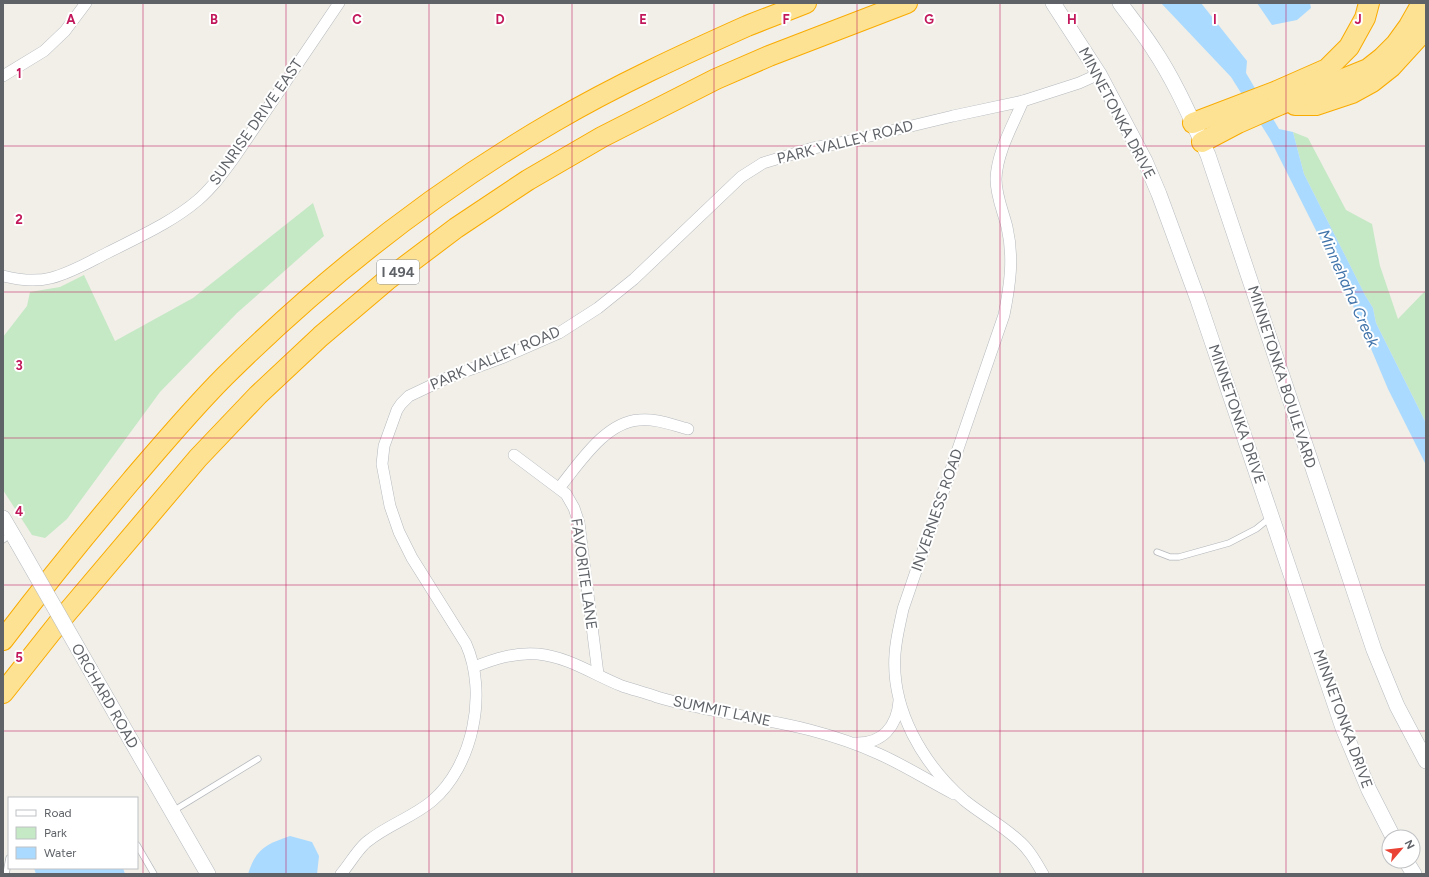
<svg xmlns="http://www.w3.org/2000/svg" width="1429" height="877" viewBox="0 0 1429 877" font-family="Figtree,sans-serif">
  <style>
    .green { fill: #c5e8c5 }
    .water { fill: #aadaff }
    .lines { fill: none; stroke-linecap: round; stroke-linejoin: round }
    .lane-casing { stroke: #b5b8bc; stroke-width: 7 }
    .street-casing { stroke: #b5b8bc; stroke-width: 12 }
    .secondary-casing { stroke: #b6babf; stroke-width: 16 }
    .highway-casing { stroke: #f9ab00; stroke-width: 22 }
    .lane { stroke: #fff; stroke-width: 5.5 }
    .street { stroke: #fff; stroke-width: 11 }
    .secondary { stroke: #fff; stroke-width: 15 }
    .highway { stroke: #fde293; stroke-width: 20 }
    .secondary-bridge-casing { stroke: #b6babf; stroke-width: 16; stroke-linecap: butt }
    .secondary-bridge { stroke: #fff; stroke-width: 15 }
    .grid { fill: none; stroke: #c2185b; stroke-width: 1; stroke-opacity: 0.55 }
    .labels { text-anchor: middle; stroke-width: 4; stroke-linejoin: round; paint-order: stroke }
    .shield { fill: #fff; stroke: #8f9295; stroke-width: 1 }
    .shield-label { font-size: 14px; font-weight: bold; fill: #5f6368 }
    .street-label { font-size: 15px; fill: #5f6368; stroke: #fff }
    .water-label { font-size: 16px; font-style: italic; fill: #4174aa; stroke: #fff }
    .grid-label { font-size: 13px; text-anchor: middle; font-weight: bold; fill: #c2185b; stroke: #fff; stroke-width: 4; stroke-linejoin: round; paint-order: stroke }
  </style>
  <rect width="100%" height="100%" fill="#f1efe8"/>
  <g class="green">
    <polygon points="1293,132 1308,138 1346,210 1372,224 1380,266 1398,319 1426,290 1426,423 1376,323 1373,308 1365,295 1304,174"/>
    <polygon points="313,203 324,236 237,313 160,392 67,519 45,538 32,535 3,490 3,337 27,306 30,292 60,287 84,275 115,341 193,298"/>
  </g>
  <g class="water">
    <polygon points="1161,3 1201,3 1247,61 1246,73 1279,129 1293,132 1304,174 1365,295 1373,308 1376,323 1426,423 1426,465 1388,389 1348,294 1270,139 1231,77"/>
    <polygon points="1257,3 1310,3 1311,8 1297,20 1272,25"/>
    <path d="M290,836L312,842L319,856L317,874H248C256,848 267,844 290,836Z"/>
    <polygon points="34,868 123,868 125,874 36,874"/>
  </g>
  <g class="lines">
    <g class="lane-casing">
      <g id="lane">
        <polyline points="3,540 12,533"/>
        <polyline points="1157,552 1170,557 1179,557 1229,543 1256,529 1271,517"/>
        <polyline points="173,811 258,759"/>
        <polyline points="137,845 154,874"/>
        <polyline points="6,874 9,858"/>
      </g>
    </g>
    <g class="street-casing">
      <g id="street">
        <polyline points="3,76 44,51 65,31 86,3"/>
        <path d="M1023,101C1013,125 997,152 996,179C996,196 1003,211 1007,227C1014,258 1010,285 1004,315L903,609C900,624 896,638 895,654C891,710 923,764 964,800C981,814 1002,825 1018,840C1029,849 1036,862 1043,874"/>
        <path d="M3,276C19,280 35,282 51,278C71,273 89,262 107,253C138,237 171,223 198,200C212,188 223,173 234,158L339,3"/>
        <polyline points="514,455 566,494 574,508 579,523 598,674"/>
        <path d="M559,488C579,464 605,422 639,420C655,418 672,425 688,429"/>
        <path d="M474,667C494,659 515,652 538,654C569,657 594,675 622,686C634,690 646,693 657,697C707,712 759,717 810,730C833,736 857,744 879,754C904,765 929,781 954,794"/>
        <path d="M855,743C882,744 897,727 899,701"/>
        <path d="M341,874C349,865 359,847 368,841C388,825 413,817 432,801C473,766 488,693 466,644L412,558L399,532L390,506L382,464L384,446L397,410L401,404L409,396L447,378L504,357L559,333L598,308L634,279L741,177L763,163L813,148L845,142L953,116L1023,101L1079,83L1099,74"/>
      </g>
    </g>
    <g class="secondary-casing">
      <g id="secondary">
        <polyline points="1053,3 1099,74 1145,161 1159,194 1198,300 1343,728 1369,790 1393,837"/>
        <path d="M1120,3C1131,18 1144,34 1154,50C1176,83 1191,119 1208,155L1374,650L1397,706L1426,761"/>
        <polyline points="3,518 17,542"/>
        <polyline points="91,671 208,874"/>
        <polyline points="1406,861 1414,874"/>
      </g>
    </g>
    <g class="highway-casing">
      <g id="highway">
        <polyline points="1295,105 1316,105 1352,93 1372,82 1391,67 1424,31 1426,27"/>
        <polyline points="1193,123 1277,91 1327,69 1349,47 1365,18 1369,3"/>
        <polyline points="1202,142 1238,123 1279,105 1368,69 1382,58 1396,44 1409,26 1422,3"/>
        <path d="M3,640C44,586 87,533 131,481C161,446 192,409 225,376C324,278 434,191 555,121C617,85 682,55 747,26C767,18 786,11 806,3"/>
        <polyline points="3,693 60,621 198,458 258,395 321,336 387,280 456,228 528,180 602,137 716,79 769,56 907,3"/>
      </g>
    </g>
    <use href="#lane" class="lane"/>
    <use href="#street" class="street"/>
    <use href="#secondary" class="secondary"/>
    <use href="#highway" class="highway"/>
    <g class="secondary-bridge-casing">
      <polyline id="secondary-bridge" points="17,542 91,671"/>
    </g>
    <use href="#secondary-bridge" class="secondary-bridge"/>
  </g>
  <path class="grid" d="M143,3V874M286,3V874M429,3V874M572,3V874M714,3V874M857,3V874M1000,3V874M1143,3V874M1286,3V874M3,146H1426M3,292H1426M3,438H1426M3,585H1426M3,731H1426"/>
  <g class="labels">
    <rect class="shield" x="377" y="260" width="42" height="24" rx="3"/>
    <g class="shield-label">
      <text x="398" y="277">I 494</text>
    </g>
    <g class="street-label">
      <text transform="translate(1117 113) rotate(62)" y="5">MINNETONKA DRIVE</text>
      <text transform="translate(256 122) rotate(-55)" y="5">SUNRISE DRIVE EAST</text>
      <text transform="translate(845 142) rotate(-14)" y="5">PARK VALLEY ROAD</text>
      <text transform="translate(495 358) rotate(-23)" y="5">PARK VALLEY ROAD</text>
      <text transform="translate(1282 377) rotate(72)" y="5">MINNETONKA BOULEVARD</text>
      <text transform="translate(1237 414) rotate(71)" y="5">MINNETONKA DRIVE</text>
      <text transform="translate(937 510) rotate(-71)" y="5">INVERNESS ROAD</text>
      <text transform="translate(584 574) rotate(82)" y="5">FAVORITE LANE</text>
      <text transform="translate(105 696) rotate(60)" y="5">ORCHARD ROAD</text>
      <text transform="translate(722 711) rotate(12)" y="5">SUMMIT LANE</text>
      <text transform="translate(1343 719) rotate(70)" y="5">MINNETONKA DRIVE</text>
    </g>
    <g class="water-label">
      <text transform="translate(1349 288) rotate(66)" y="6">Minnehaha Creek</text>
    </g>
  </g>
  <g class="grid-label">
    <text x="71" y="24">A</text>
    <text x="214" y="24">B</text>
    <text x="357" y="24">C</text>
    <text x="500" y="24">D</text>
    <text x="643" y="24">E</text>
    <text x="786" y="24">F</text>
    <text x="929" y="24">G</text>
    <text x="1072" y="24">H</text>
    <text x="1215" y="24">I</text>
    <text x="1358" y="24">J</text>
    <text x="19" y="78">1</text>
    <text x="19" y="224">2</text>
    <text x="19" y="370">3</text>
    <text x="19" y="516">4</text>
    <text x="19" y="662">5</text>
  </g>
  <rect width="1429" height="877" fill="none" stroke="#5f6368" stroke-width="8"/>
  <rect x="8" y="797" width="130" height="72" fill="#ffffff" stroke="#bfc1c3"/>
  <rect x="16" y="810" width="20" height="6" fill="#ffffff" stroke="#bfc1c3"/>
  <text x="44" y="817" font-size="12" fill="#5f6368">Road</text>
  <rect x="16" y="827" width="20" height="12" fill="#c5e8c5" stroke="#bfc1c3"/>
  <text x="44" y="837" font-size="12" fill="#5f6368">Park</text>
  <rect x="16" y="847" width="20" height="12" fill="#aadaff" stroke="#bfc1c3"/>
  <text x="44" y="857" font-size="12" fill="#5f6368">Water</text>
  <g transform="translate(1401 849) rotate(62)"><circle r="19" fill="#ffffff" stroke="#bfc1c3"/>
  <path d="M0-3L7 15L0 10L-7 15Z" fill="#ea4335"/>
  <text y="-6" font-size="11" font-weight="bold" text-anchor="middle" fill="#5f6368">N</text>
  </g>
</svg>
